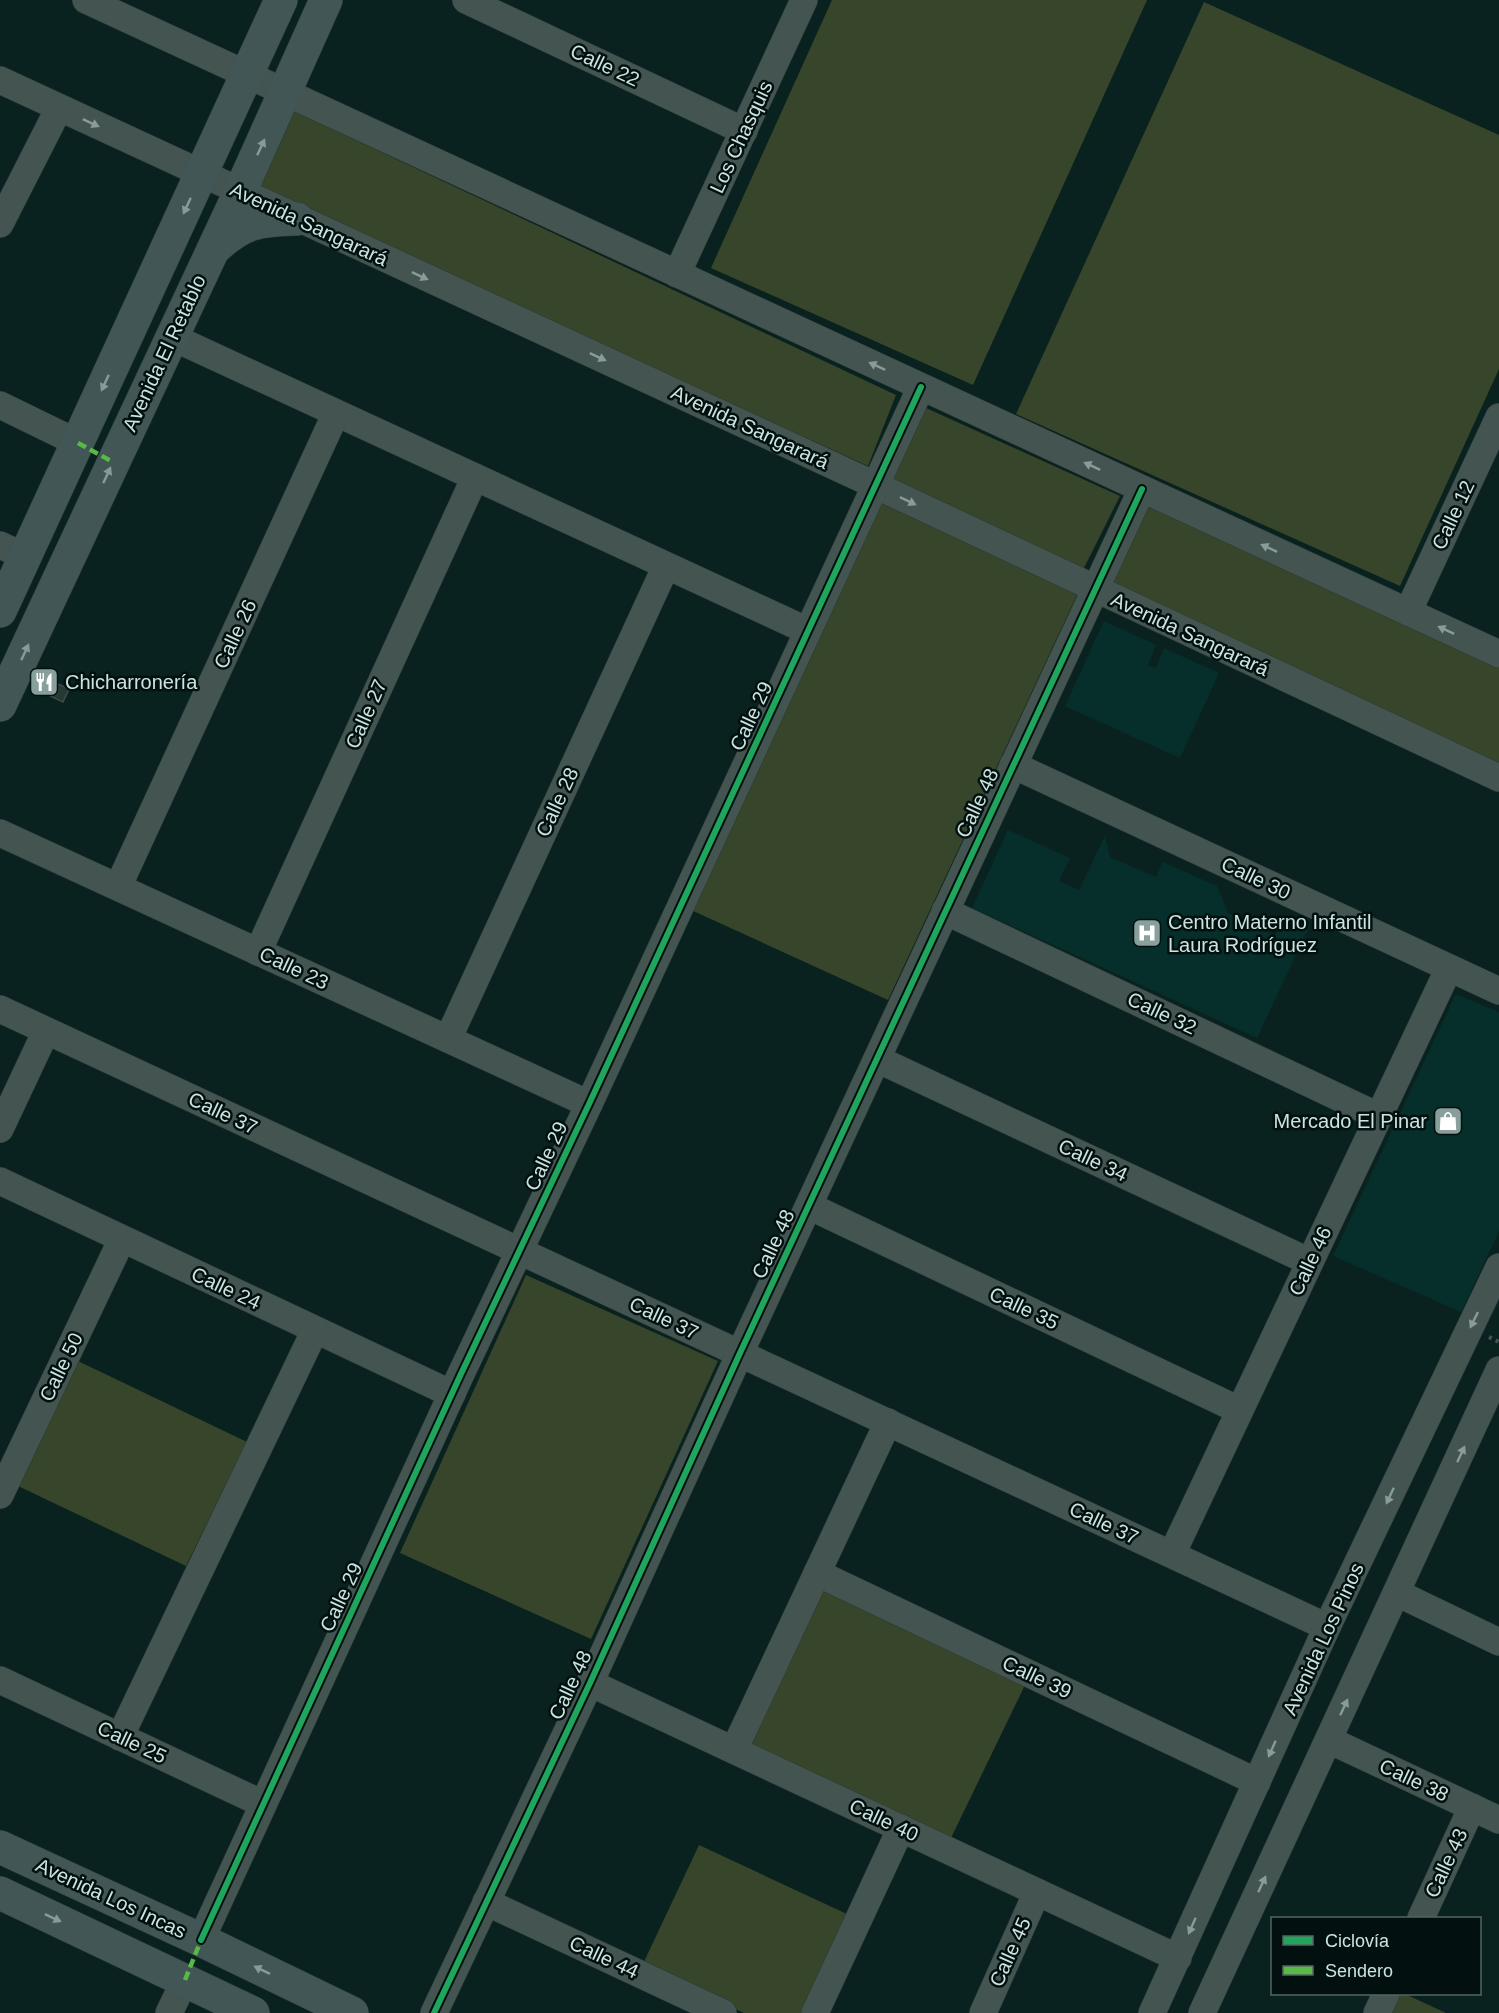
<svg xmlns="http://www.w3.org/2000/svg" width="1499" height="2013" viewBox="0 0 1499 2013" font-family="Helvetica,sans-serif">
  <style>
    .built { fill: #062f2b }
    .green { fill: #37452a }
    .building { fill: #283934; stroke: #3a4c47; stroke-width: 1.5 }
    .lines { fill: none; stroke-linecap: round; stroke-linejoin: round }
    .minor-casing { stroke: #2b3a39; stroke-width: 28 }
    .major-casing { stroke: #2b3a39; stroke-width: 34 }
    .path { stroke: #455352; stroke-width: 4; stroke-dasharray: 3 4.5; stroke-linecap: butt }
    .minor { stroke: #435451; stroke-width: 27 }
    .major { stroke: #425655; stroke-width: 33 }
    .quiet { stroke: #58b947; stroke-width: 4.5; stroke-dasharray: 9 4.5; stroke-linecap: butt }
    .cycleway-casing { stroke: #02110f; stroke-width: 10 }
    .cycleway { stroke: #20a55d; stroke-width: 6 }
    .oneway { fill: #889c98 }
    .oneway2 { fill: #879c9a }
    .labels { text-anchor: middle; stroke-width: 5; stroke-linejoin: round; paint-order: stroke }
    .street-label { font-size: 20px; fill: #cce3df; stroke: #02110f }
    .poi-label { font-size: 20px; fill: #cce3df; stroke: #02110f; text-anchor: start }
  </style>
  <rect width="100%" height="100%" fill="#0a221f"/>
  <g class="built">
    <polygon points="1104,621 1156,645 1148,665 1156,668 1164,648 1219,673 1180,758 1065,706"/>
    <polygon points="1008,830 1070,858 1059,881 1079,890 1105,836 1110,857 1156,877 1163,862 1217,886 1228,913 1275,936 1284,917 1308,929 1257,1038 972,908"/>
    <polygon points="1456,994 1499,1012 1499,1231 1461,1312 1333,1256"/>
  </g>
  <g class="green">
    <polygon points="832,0 1147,0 973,385 711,268"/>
    <polygon points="1204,2 1499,135 1499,369 1400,586 1016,414"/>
    <polygon points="288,108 896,395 868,466 254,186"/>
    <polygon points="924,407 1120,496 1082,572 887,481"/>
    <polygon points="881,503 1078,593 888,1000 691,910"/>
    <polygon points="1150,504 1499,668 1499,768 1109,587"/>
    <polygon points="526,1275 718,1361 591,1639 400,1553"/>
    <polygon points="78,1361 247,1442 186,1566 18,1486"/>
    <polygon points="821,1586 1026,1683 950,1840 745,1743"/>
    <polygon points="699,1845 849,1915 802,2013 744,2013 642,1966"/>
    <polygon points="1397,1994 1405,1994 1446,2013 1388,2013"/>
  </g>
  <polygon class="building" points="41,676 69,689 63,702 35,689"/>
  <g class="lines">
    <g class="minor-casing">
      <g id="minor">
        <polyline points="86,0 1499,654"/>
        <polyline points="466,0 744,131"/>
        <polyline points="0,80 875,485 1499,778"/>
        <polyline points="0,224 59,108"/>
        <polyline points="677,274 804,0"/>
        <polyline points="172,337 808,631"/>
        <polyline points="0,405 78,443"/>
        <polyline points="0,545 26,557"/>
        <polyline points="1408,612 1499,417"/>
        <polyline points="1013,765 1499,991"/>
        <polyline points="0,833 589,1104"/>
        <polyline points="118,887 336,413"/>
        <polyline points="945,911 1378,1116"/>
        <polyline points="258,952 475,477"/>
        <polyline points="0,1009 1327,1627"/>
        <polyline points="448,1039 666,566"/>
        <polyline points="877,1059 1310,1262"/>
        <polyline points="0,1129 46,1031"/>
        <polyline points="0,1181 452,1394"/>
        <polyline points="809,1206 1239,1410"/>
        <polyline points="0,1495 122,1239"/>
        <polyline points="1172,1554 1449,968"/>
        <polyline points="817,1573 1257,1782"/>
        <polyline points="1397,1593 1499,1642"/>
        <polyline points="0,1680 263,1804"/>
        <polyline points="590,1683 1178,1958"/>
        <polyline points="120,1737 315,1330"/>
        <polyline points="1329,1740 1499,1820"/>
        <polyline points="734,1750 888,1422"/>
        <polyline points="486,1902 723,2013"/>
        <polyline points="1421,1918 1472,1807"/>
        <polyline points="201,1940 460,1376 589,1104 921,387"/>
        <polyline points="169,2013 185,1980"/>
        <polyline points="434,2013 590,1683 740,1353 1142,489"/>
        <polyline points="815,2013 901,1828"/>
        <polyline points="983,2013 1037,1892"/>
        <polyline points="1152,2013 1327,1627 1499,1267"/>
        <polyline points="1202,2013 1499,1370"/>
        <polyline points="1377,2013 1386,1994"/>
      </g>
    </g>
    <g class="major-casing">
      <g id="major">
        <path d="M213,250C242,222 258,220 297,219"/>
        <polyline points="0,611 281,0"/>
        <polyline points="0,705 240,192 326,0"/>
        <polyline points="0,1847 201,1940 352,2013"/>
        <polyline points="0,1893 253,2013"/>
      </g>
    </g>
    <polyline class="path" points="1489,1337 1499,1342"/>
    <use href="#minor" class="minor"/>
    <use href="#major" class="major"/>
    <g class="quiet">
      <polyline points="78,443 113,462"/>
      <polyline points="185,1980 201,1940"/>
    </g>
    <g class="cycleway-casing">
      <g id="cycleway">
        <polyline points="201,1940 460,1376 589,1104 921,387"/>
        <polyline points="434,2013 590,1683 740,1353 1142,489"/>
      </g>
    </g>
    <use href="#cycleway" class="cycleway"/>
  </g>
  <defs><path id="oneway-solid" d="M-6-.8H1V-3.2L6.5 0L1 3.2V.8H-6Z" transform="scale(1.5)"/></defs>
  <g class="oneway">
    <use href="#oneway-solid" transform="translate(91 123) rotate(25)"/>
    <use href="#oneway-solid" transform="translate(420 276) rotate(25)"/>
    <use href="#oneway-solid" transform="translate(598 357) rotate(25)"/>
    <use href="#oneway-solid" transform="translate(877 366) rotate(-155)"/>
    <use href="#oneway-solid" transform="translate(1092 466) rotate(-155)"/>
    <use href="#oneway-solid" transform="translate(908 501) rotate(26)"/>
    <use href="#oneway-solid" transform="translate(1269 548) rotate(-155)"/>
    <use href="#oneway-solid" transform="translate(1446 630) rotate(-155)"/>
    <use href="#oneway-solid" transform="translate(1474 1320) rotate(116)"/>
    <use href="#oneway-solid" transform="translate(1461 1454) rotate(-65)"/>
    <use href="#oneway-solid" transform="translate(1390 1496) rotate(115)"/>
    <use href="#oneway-solid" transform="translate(1344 1707) rotate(-65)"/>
    <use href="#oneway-solid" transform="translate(1272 1749) rotate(114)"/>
    <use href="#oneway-solid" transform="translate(1262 1884) rotate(-65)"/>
    <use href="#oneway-solid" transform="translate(1192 1926) rotate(114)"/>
  </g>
  <g class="oneway2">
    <use href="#oneway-solid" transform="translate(261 147) rotate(-65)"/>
    <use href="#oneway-solid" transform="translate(187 206) rotate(115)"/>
    <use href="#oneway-solid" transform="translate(105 383) rotate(115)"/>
    <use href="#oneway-solid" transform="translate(107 475) rotate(-65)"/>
    <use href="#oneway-solid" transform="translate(25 652) rotate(-65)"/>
    <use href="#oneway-solid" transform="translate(53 1918) rotate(25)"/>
    <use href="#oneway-solid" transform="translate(262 1970) rotate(-154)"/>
  </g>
  <defs>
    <g id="restaurant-square" transform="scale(1.5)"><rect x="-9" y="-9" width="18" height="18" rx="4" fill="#889f9c" stroke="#02110f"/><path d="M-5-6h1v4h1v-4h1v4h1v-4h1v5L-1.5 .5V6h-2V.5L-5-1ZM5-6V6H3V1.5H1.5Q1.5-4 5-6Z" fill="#fff"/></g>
    <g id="hospital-square" transform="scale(1.5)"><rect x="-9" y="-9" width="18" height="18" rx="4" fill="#889f9c" stroke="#02110f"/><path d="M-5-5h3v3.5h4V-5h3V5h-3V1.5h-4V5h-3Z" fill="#fff"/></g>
    <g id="shop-square" transform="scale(1.5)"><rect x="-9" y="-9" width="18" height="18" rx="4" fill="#889f9c" stroke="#02110f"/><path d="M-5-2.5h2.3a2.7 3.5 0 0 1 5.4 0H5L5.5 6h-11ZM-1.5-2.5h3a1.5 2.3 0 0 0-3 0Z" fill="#fff"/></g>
  </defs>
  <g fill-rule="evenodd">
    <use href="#restaurant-square" x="44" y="682"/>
    <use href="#hospital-square" x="1147" y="933"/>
    <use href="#shop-square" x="1448" y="1121"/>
  </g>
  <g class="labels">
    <g class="street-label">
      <text transform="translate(605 65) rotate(25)" y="7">Calle 22</text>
      <text transform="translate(741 137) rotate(-65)" y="7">Los Chasquis</text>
      <text transform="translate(309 224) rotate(25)" y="7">Avenida Sangarará</text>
      <text transform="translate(164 353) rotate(-65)" y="7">Avenida El Retablo</text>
      <text transform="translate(750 427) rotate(25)" y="7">Avenida Sangarará</text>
      <text transform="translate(1453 515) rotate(-65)" y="7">Calle 12</text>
      <text transform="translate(235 634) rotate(-65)" y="7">Calle 26</text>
      <text transform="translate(1190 634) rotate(25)" y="7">Avenida Sangarará</text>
      <text transform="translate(366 714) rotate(-66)" y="7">Calle 27</text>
      <text transform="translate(751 716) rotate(-65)" y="7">Calle 29</text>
      <text transform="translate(557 802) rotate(-65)" y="7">Calle 28</text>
      <text transform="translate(977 803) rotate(-65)" y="7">Calle 48</text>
      <text transform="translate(1256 878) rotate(25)" y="7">Calle 30</text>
      <text transform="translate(294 968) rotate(25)" y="7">Calle 23</text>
      <text transform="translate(1162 1013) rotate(25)" y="7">Calle 32</text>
      <text transform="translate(223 1113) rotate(25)" y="7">Calle 37</text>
      <text transform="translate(546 1156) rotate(-65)" y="7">Calle 29</text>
      <text transform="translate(1093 1160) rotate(25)" y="7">Calle 34</text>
      <text transform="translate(773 1244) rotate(-65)" y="7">Calle 48</text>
      <text transform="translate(1310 1261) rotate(-65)" y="7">Calle 46</text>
      <text transform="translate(226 1288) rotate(25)" y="7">Calle 24</text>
      <text transform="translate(1024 1308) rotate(25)" y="7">Calle 35</text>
      <text transform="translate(664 1318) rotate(25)" y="7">Calle 37</text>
      <text transform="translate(61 1367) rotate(-64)" y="7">Calle 50</text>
      <text transform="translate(1104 1523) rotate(25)" y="7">Calle 37</text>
      <text transform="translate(341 1597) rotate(-65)" y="7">Calle 29</text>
      <text transform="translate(1323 1639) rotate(-65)" y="7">Avenida Los Pinos</text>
      <text transform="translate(1037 1677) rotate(25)" y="7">Calle 39</text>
      <text transform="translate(570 1685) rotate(-65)" y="7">Calle 48</text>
      <text transform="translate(132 1742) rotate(25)" y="7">Calle 25</text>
      <text transform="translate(1414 1780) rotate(25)" y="7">Calle 38</text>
      <text transform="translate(884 1820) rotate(25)" y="7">Calle 40</text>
      <text transform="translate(1446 1863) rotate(-65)" y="7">Calle 43</text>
      <text transform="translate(111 1898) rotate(25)" y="7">Avenida Los Incas</text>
      <text transform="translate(1010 1952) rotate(-66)" y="7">Calle 45</text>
      <text transform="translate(604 1957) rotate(25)" y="7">Calle 44</text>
    </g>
    <g class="poi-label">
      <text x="65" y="689">Chicharronería</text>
      <text x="1168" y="929">Centro Materno Infantil<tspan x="1168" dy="23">Laura Rodríguez</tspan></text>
      <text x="1427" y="1128" text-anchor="end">Mercado El Pinar</text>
    </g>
  </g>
  <rect x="1271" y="1917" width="210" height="78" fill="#02110f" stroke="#536562" stroke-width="1.5"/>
  <rect x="1283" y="1936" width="30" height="9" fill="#20a55d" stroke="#536562" stroke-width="1.5"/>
  <text x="1325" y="1947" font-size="18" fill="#cce3df">Ciclovía</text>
  <rect x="1283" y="1966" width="30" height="9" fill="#58b947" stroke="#536562" stroke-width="1.5"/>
  <text x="1325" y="1977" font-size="18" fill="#cce3df">Sendero</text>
</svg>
